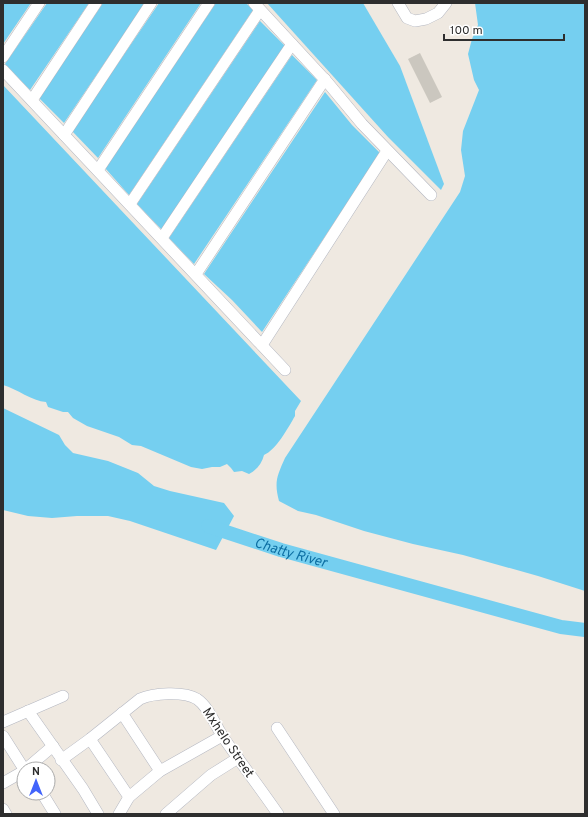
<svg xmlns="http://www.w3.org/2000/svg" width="588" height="817" viewBox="0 0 588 817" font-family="Overpass,sans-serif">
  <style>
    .water { fill: #75cff0 }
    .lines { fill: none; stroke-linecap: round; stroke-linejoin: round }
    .river { stroke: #75cff0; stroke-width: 14 }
    .building { fill: #cbc7bf }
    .minor-casing { stroke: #b4b7c1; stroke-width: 12 }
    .minor { stroke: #fff; stroke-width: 11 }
    .labels { text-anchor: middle; stroke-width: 3.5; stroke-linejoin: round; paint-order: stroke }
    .street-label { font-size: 13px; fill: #2e2e2e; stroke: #fff }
    .water-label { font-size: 14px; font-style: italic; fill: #0d6fa3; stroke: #fff }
  </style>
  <rect width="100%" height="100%" fill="#efe9e1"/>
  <g class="water">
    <polygon points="3,3 31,3 3,44"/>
    <polygon points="47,3 89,3 30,90 5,64"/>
    <polygon points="103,3 145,3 64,123 39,98"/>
    <polygon points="159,3 201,3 98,158 72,131"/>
    <polygon points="216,3 246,3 253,10 129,195 105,168"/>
    <polygon points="267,3 363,3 400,66 444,184 441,190 388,137"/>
    <path d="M475,3H585V591L538,576L463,555L413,544L364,531L316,515L298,511L279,501C274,482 277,476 285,458L460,192L465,176L461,150L463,131L479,90L474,80L468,54L472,39L478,25Z"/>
    <polygon points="260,21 285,46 162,230 137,204"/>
    <polygon points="292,55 317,80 194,264 169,238"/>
    <path d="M3,85L301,401L295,411V416C288,428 276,450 264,455C262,463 257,470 249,474L242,471L234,472L231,468L227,464L220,467H212L202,469L191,467L141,446L132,445L119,437L87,426L73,418L68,412H63L48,407L46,402C32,401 17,389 3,385Z"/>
    <polygon points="325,92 352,125 380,153 262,332 232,300 204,274"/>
    <polygon points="3,408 59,435 65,445 73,453 108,461 138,473 154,486 170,491 224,503 234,516 216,550 130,521 108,516 77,516 52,518 28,516 3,510"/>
  </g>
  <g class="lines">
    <path class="river" id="s1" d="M208,526L281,550L561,627L585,630"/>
  </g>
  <polygon class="building" points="420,53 442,97 430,103 408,59"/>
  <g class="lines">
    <g class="minor-casing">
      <g id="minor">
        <polyline points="254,3 328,83 362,124 431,195"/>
        <polyline points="398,3 407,18 415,21 426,19 438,13 446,3"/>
        <polyline points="3,57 39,3"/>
        <polyline points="3,70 285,370"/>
        <polyline points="32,100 96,3"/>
        <polyline points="64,135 151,3"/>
        <polyline points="98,170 209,3"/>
        <polyline points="130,204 260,10"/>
        <polyline points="162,238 292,44"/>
        <polyline points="196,274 325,79"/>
        <polyline points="262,345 387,151"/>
        <polyline points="28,711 83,789 98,814"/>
        <polyline points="122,713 160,771"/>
        <polyline points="3,722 63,696"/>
        <polyline points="277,728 334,814"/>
        <polyline points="3,736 24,769"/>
        <polyline points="90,739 129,797"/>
        <path d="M61,760L90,739L140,699C153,693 184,691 197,699C209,707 215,725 223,737C241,763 260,788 278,814"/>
        <polyline points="26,769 53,746"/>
        <polyline points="3,783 24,771"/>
        <polyline points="42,793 55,814"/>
        <polyline points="3,809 6,814"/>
        <polyline points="119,814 129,797 160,771 222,736"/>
        <polyline points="166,814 211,775 238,758"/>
      </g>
    </g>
    <use href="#minor" class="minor"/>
  </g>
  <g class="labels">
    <g class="street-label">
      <text transform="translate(229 742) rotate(56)" y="5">Mxhelo Street</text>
    </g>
    <g class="water-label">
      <text dy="5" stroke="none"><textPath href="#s1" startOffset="87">Chatty River</textPath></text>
    </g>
  </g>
  <rect width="588" height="817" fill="none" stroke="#2e2e2e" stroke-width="8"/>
  <g transform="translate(36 781)"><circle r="19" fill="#ffffff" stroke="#ababab"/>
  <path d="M0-3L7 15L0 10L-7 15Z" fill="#4264fb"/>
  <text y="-6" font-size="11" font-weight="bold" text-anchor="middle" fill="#2e2e2e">N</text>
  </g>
  <path d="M444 34v6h120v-6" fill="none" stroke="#2e2e2e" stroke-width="2"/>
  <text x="450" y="34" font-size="12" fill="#2e2e2e" stroke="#ffffff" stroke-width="3" paint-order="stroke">100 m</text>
</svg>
